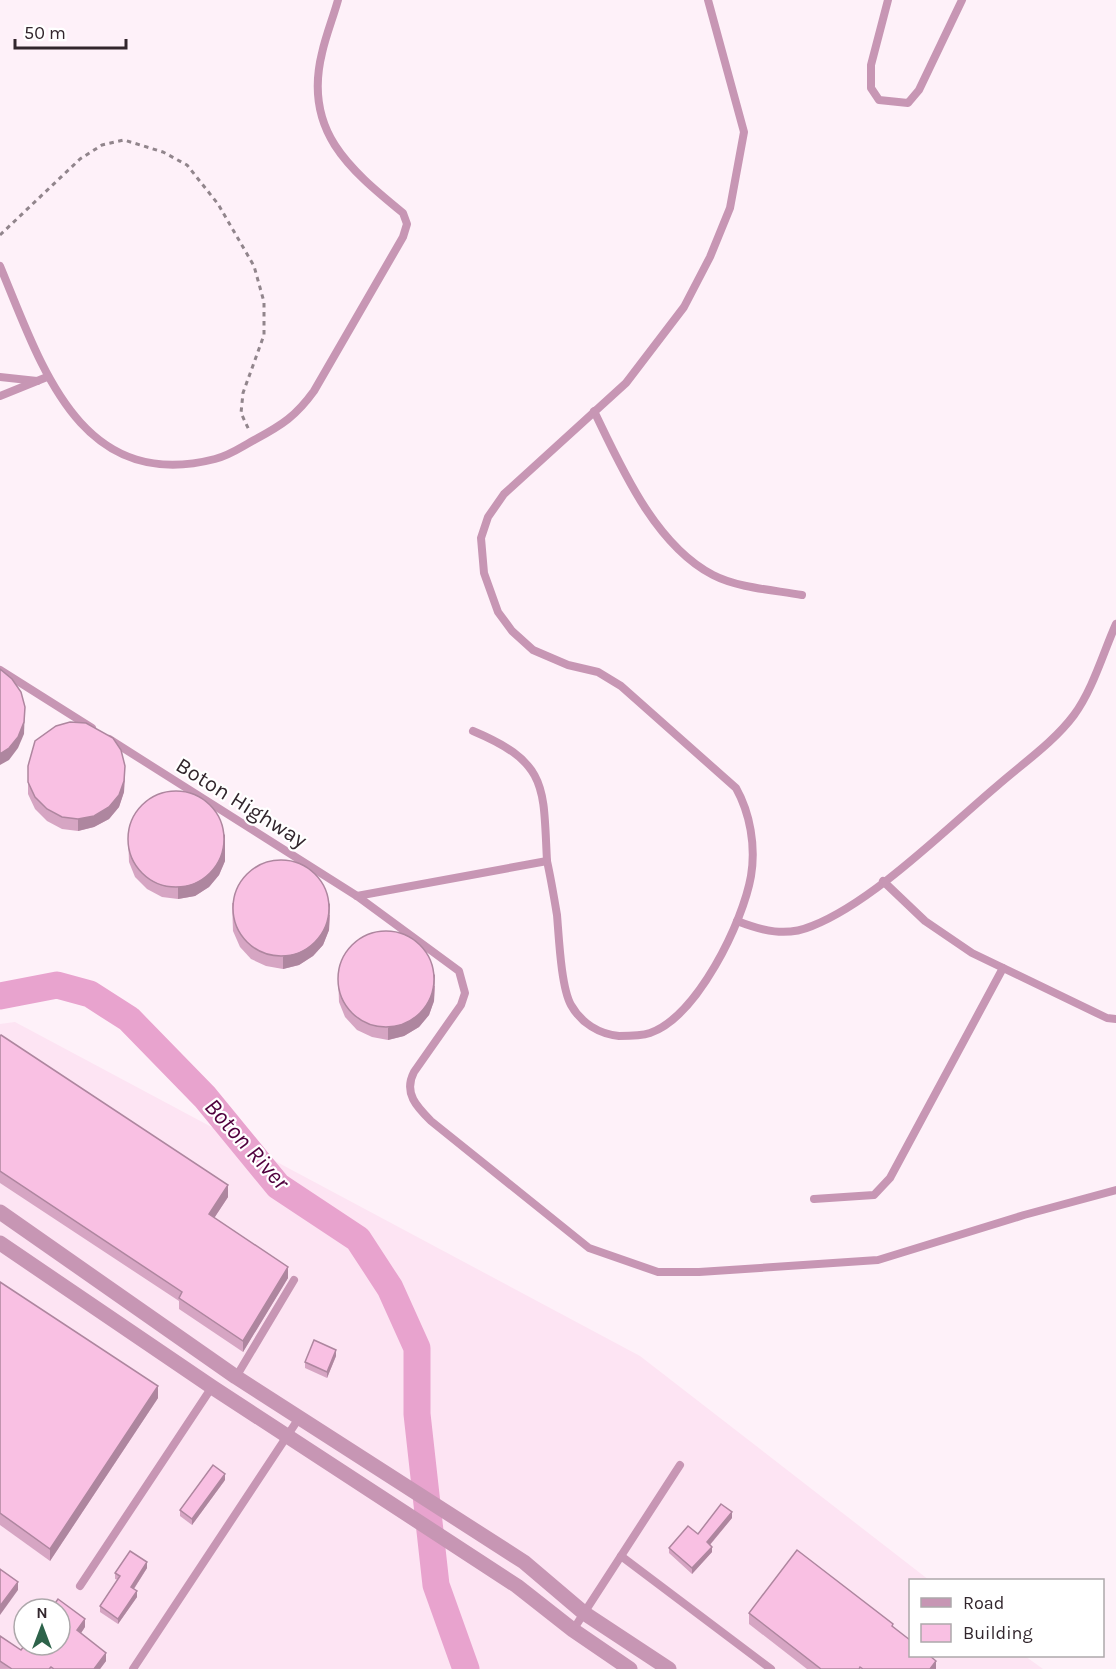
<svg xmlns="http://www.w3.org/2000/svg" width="1116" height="1669" viewBox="0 0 1116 1669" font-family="Karla,sans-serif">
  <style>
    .built { fill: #fde4f3; fill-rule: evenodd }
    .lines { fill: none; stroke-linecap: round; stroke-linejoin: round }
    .river { stroke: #e8a3ce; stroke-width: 27 }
    .path { stroke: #91858c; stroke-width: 3; stroke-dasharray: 4.5 4.5; stroke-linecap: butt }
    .service { stroke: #c796b4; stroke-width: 8 }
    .tertiary { stroke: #c796b4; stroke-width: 15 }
    .wall { fill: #d6a5c3 }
    .shaded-wall { fill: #ae869f }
    .building { fill: #f9c0e3; stroke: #ae869f; stroke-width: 1.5 }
    .labels { text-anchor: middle; stroke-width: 4.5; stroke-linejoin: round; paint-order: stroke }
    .street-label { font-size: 22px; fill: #32262d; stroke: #fff }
    .water-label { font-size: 24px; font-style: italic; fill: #50003d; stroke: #fff }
  </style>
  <rect width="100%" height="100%" fill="#fef1f9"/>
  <path class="built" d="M15,1022L640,1356L929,1580H910V1656H1025L1043,1669H0V1024ZM24,1609H60V1645H24Z"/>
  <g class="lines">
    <polyline class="river" points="0,996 57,985 90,994 129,1019 205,1097 278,1186 358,1239 390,1288 417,1348 417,1414 436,1585 466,1669"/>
    <polyline class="path" points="0,235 80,159 102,145 124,140 163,152 187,165 218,204 254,266 264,302 264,335 243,393 241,413 249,430"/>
    <g class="service">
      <polyline points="888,0 871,65 871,88 879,100 908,103 919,90 962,0"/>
      <path d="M0,266C41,364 79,494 215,459C231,455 241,447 256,439C282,425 296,416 314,391L403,237L407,224L403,213C348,168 303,130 322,53C326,35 333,18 338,0"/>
      <polyline points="0,377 37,381"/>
      <polyline points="0,396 47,377"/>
      <path d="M594,411C621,467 655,545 713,575C738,588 774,590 802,595"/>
      <polyline points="0,670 92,728"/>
      <path d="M473,731C549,763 543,787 547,861"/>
      <path d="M109,739L357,896L459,971L465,993L461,1005L414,1072C403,1093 417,1107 431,1121L589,1248L658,1272H699L878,1260L1024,1215L1116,1190"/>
      <polyline points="883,881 925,921 972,953 1107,1018 1116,1019"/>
      <path d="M357,896L547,861C551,879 554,897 557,915C559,938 561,987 571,1005C581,1023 599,1034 619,1036C628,1036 641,1036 650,1033C697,1017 743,922 751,876C756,846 750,813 736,788L621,686L598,672L568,665L533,650L512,631L498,612L484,573L481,538L488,517L504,494L626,383L684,307L710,257L730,208L744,132L708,0"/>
      <path d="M737,921C763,931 786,937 812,926C873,902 946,829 997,786C1022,764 1054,742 1074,715C1093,689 1103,653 1116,624"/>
      <polyline points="814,1199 874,1195 890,1178 1003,968"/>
      <polyline points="236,1377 294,1280"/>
      <polyline points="621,1556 771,1669"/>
      <polyline points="80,1586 212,1387"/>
      <polyline points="573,1630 680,1465"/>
      <polyline points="133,1669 299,1418"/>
    </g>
    <g class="tertiary">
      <polyline points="0,1212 236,1377 524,1562 584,1613 669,1669"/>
      <polyline points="0,1243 212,1387 517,1586 573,1630 630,1669"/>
    </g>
  </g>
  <g class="wall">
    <polygon points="28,766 125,777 124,792 119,807 109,819 94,827 78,831 62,829 47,821 35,809 28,794"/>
    <polygon points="128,834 225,845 225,861 219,875 209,887 195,896 178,899 162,897 147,889 135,877 129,862"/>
    <polygon points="232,903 330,915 329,930 323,945 313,956 299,965 283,969 266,966 251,959 240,947 233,931"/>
    <polygon points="338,974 435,986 434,1001 429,1015 419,1027 404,1036 388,1040 372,1037 357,1030 345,1017 339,1002"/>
    <polygon points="0,1036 228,1197 214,1218 288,1278 243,1352 179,1309 179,1301 0,1183"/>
    <polygon points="0,1282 158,1398 50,1561 0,1525"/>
    <polygon points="336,1356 327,1378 305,1368 305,1362"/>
    <polygon points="225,1480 192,1525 180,1516 180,1510"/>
    <polygon points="732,1518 710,1545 712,1552 692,1574 669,1553 669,1548"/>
    <polygon points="147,1568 134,1589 137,1597 118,1624 100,1612 100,1606 118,1580 115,1579 115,1573"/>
    <polygon points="749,1613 893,1627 936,1669 807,1669 749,1624"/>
    <polygon points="85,1627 81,1633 106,1661 100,1669 0,1669 0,1636 21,1650"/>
  </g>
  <g class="shaded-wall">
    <polygon points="25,707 24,734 18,748 9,760 0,765 0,754"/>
    <polygon points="125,766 124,792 119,807 109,819 94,827 78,831 78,819"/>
    <polygon points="225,834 225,861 219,875 209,887 195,896 178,899 178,887"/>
    <polygon points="330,903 329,930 323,945 313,956 299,965 283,969 283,957"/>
    <polygon points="435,974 434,1001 429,1015 419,1027 404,1036 388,1040 388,1028"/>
    <polygon points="228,1185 228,1197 209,1226 209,1214"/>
    <polygon points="288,1267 288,1278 243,1352 243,1341"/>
    <polygon points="336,1350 336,1356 327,1378 327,1372"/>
    <polygon points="158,1386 158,1398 50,1561 50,1549"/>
    <polygon points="225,1474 225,1480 192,1525 192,1519"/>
    <polygon points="732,1512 732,1518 707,1548 707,1542"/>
    <polygon points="712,1547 712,1552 692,1574 692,1568"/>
    <polygon points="147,1562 147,1568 131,1593 131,1587"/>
    <polygon points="18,1582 18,1590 0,1615 0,1606"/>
    <polygon points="137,1591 137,1597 118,1624 118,1619"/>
    <polygon points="85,1619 85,1627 77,1639 77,1630"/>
    <polygon points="106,1653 106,1661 100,1669 94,1669"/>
    <polygon points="936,1661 936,1669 930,1669"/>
  </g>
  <g class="building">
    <polygon points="0,669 12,679 21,692 25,707 24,722 18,737 9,748 0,754"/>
    <polygon points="70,722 86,723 113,738 121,750 125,766 124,781 119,795 109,807 94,816 78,819 62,817 47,809 35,797 28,782 28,766 35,741 56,726"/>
    <circle cx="176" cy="839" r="48"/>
    <circle cx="281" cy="908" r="48"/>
    <circle cx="386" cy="979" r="48"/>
    <polygon points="1,1035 228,1185 209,1214 288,1267 243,1341 179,1298 182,1292 0,1171 0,1036"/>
    <polygon points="0,1282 158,1386 50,1549 0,1513"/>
    <polygon points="314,1340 336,1350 327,1372 305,1362"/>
    <polygon points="213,1465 225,1474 192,1519 180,1510"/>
    <polygon points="721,1504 732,1512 707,1542 712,1547 692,1568 669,1548 688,1526 698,1534"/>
    <polygon points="797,1550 893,1624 892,1626 910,1640 910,1656 930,1656 936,1661 930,1669 863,1669 860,1667 859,1669 821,1669 749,1613"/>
    <polygon points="130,1551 147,1562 131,1587 137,1591 118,1619 100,1606 120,1576 115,1573"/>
    <polygon points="0,1569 18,1582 0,1606"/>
    <polygon points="58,1599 85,1619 77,1630 106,1653 94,1669 54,1669 51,1667 49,1669 12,1669 0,1661 0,1636 21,1650 25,1645 60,1645 60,1609 51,1609"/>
  </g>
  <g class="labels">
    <g class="street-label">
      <text transform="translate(242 802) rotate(32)" y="8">Boton Highway</text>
    </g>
    <g class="water-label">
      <text transform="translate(247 1144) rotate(48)" y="8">Boton River</text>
    </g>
  </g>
  <rect x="909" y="1579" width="195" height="78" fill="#ffffff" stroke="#ada8ab" stroke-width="1.5"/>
  <rect x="921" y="1598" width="30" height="9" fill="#c796b4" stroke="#ada8ab" stroke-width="1.5"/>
  <text x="963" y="1609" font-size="18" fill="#32262d">Road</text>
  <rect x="921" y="1624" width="30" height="18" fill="#f9c0e3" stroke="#ada8ab" stroke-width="1.5"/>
  <text x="963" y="1639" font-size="18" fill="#32262d">Building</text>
  <g transform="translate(42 1627)"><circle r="28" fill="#ffffff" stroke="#ada8ab" stroke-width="1.5"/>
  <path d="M0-4.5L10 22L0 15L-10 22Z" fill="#2d634a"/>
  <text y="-9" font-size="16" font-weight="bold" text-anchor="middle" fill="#32262d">N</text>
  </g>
  <path d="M15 39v9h111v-9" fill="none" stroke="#32262d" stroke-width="3"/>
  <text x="24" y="39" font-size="18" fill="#32262d" stroke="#ffffff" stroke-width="4.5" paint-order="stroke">50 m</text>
</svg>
